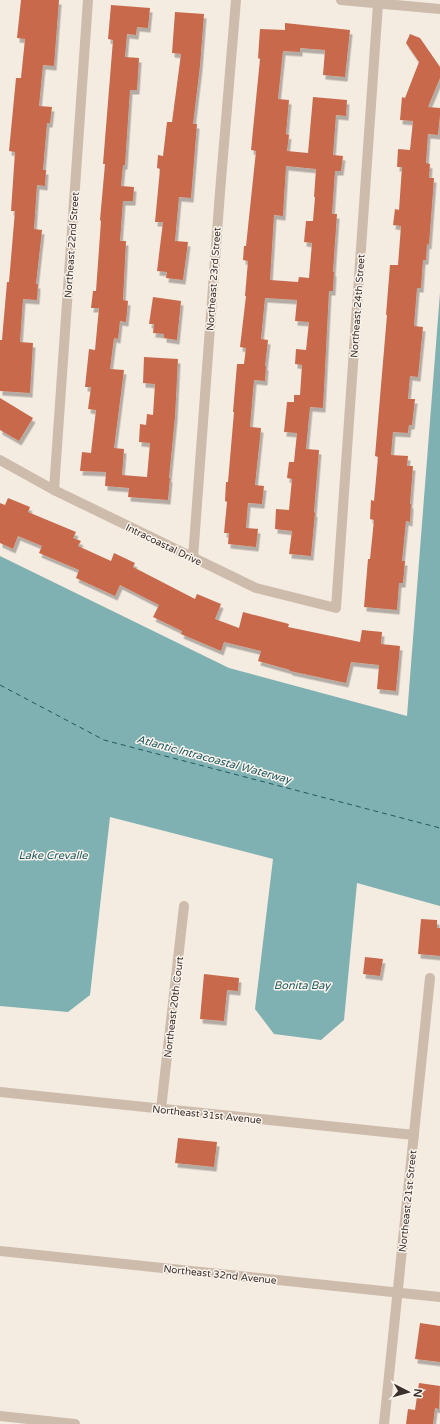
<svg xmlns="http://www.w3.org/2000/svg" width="440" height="1424" viewBox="0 0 440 1424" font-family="'Varela Round',sans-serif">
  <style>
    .water { fill: #7fb0b2 }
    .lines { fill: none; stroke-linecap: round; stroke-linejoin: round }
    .ferry { stroke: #1f5a5e; stroke-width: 1; stroke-dasharray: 5 4; stroke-linecap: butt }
    .building { fill: #c8694b; fill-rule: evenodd; filter: url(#shadow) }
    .street { stroke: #cdbbac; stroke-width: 10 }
    .labels { text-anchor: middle; stroke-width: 3; stroke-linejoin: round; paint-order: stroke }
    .street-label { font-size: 10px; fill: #3b302b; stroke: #fbf5ee }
    .water-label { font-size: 11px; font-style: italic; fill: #1f5a5e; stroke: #fbf5ee }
  </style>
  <defs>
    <filter id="shadow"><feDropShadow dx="2.5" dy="4.5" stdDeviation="0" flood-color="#0004"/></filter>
  </defs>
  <rect width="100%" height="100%" fill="#f4ebe1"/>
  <polygon class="water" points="440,293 440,906 357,883 344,1020 321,1040 274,1034 255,1009 273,859 110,817 90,995 68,1012 0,1006 0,556 229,668 407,716"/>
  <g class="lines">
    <polyline class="ferry" points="0,685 104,740 440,828"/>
  </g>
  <g class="building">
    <polygon points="21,0 59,0 54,66 43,65 39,106 52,107 50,123 47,123 43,170 46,170 45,186 37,185 34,229 42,230 36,284 38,284 37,300 23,299 20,342 33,343 30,393 0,391 0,340 2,340 7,282 9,282 15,211 11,211 15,152 9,151 16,78 21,78 25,39 17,38"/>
    <polygon points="111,5 150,8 148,28 137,27 136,35 127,34 125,57 139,58 137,90 130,90 125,165 123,165 121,186 134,187 133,201 123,201 120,241 126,241 123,300 128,301 126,322 120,321 118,339 114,338 110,369 124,370 114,448 124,449 122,475 147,477 150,443 139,442 140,424 146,425 147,414 153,415 155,384 143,383 144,357 178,359 175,417 169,478 170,478 168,500 128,497 129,488 105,486 106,472 80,471 82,452 91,453 96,410 88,409 91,387 85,387 89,349 95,350 99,308 91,308 93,291 96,291 101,221 100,220 105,164 103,164 113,40 108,39"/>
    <polygon points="175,12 204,14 200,66 193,124 197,124 191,198 179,197 175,241 188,242 183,280 166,278 167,272 157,271 163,222 155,222 160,169 157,168 158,155 163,156 167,122 172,122 181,54 172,53"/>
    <path d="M285,23L350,30L345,77L323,75L325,50L300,48V52L283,51L278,99L289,100L286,134L289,135L287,151L308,153L313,97L347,100L346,116L336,115L333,155L343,156L341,171H335L332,214H337L333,272H334L333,291H329L323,408L310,407L306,449L319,450L314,512L315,513L311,556L289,554L292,531L275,529L276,509L289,510L292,479L287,478L289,462H294L297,433L284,432L287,402H294V395H300L302,365L295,364L296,349L306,350L309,322L295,321L297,300L265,298L261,339L268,340L265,366H266L265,381L254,380L250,427L261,428L255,485L264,486L262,504L248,503L246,528L258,529L256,547L228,544L229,533H224L227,502L225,501L226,482H228L234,412H233L237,364H244L246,348L240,347L246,296H245L248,261L243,260L244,246H246L256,151L251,150L260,59L258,58L260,29L285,30ZM286,166L316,169L314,197H315L313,221H306L304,242L312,243L309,278L299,277L298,282L270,280L274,215L283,216Z"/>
    <polygon points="410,34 420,38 440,67 440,78 428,107 440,108 440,115 438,135 428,134 426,163 430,164 429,178 434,178 429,245 427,244 426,260 423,260 421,288 417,288 414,326 423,327 418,377 410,376 408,399 415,399 412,425 409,425 408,433 393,432 391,455 408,456 407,466 413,466 410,504 411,504 410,522 406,521 402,561 405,561 403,583 399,583 397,610 364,607 368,559 370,559 374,520 370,519 371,500 374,501 378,457 375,456 387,315 386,315 390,265 398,265 401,226 393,225 395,209 399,210 402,167 397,167 398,149 410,150 413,121 400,120 402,97 405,98 419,62 406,43"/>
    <polygon points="153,297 181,301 177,340 164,338 164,334 153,333 154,324 149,324"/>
    <polygon points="0,398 33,418 19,441 0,430"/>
    <polygon points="8,498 30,507 28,512 76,532 73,538 81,541 78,546 111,561 114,553 135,563 133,567 195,599 197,594 221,604 215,619 239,628 243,612 289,624 288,627 360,642 362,630 382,632 381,644 400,646 396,691 377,689 379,665 351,662 346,683 290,671 290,670 258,661 261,651 224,642 221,651 181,634 182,631 153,617 159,605 120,585 115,596 76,578 79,570 39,553 42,546 18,536 13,549 0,543 0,503 5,505"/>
    <polygon points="421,919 437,920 437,928 440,928 440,956 418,954"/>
    <polygon points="365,957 383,959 380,976 363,974"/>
    <polygon points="204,974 239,978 238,991 227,990 224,1021 200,1019"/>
    <polygon points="178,1138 217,1142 214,1167 175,1163"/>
    <polygon points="420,1323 440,1326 440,1362 415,1359"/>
    <polygon points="419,1383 440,1386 439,1409 435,1408 433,1424 406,1424 408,1409 415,1410"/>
  </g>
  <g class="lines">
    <g class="street">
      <polyline points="341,0 440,9"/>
      <polyline points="0,460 54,490 256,588 336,608 378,4"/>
      <polyline points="54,490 88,0"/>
      <polyline points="193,558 220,192 236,0"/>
      <polyline points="0,1092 414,1135"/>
      <polyline points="161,1109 184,906"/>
      <polyline points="0,1251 440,1297"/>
      <polyline points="0,1416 75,1424"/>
      <polyline points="384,1424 430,978"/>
    </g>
  </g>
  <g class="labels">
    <g class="street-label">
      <text transform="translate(71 245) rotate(-86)" y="4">Northeast 22nd Street</text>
      <text transform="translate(213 279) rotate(-86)" y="4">Northeast 23rd Street</text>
      <text transform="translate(357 306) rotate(-86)" y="4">Northeast 24th Street</text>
      <text transform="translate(164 544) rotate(26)" y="4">Intracoastal Drive</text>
      <text transform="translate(173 1007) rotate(-83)" y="4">Northeast 20th Court</text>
      <text transform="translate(207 1114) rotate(6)" y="4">Northeast 31st Avenue</text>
      <text transform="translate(407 1201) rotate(-84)" y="4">Northeast 21st Street</text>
      <text transform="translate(220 1274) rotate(6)" y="4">Northeast 32nd Avenue</text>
    </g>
    <g class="water-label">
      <text transform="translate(214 759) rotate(15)" y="4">Atlantic Intracoastal Waterway</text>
      <text x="53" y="859">Lake Crevalle</text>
      <text x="302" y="989">Bonita Bay</text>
    </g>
  </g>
  <g transform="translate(408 1392) rotate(96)" stroke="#fbf5ee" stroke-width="3" paint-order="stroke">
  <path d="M0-3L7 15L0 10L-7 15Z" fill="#3b302b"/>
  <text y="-6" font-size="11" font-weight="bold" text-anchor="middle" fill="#3b302b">N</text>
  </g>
</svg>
